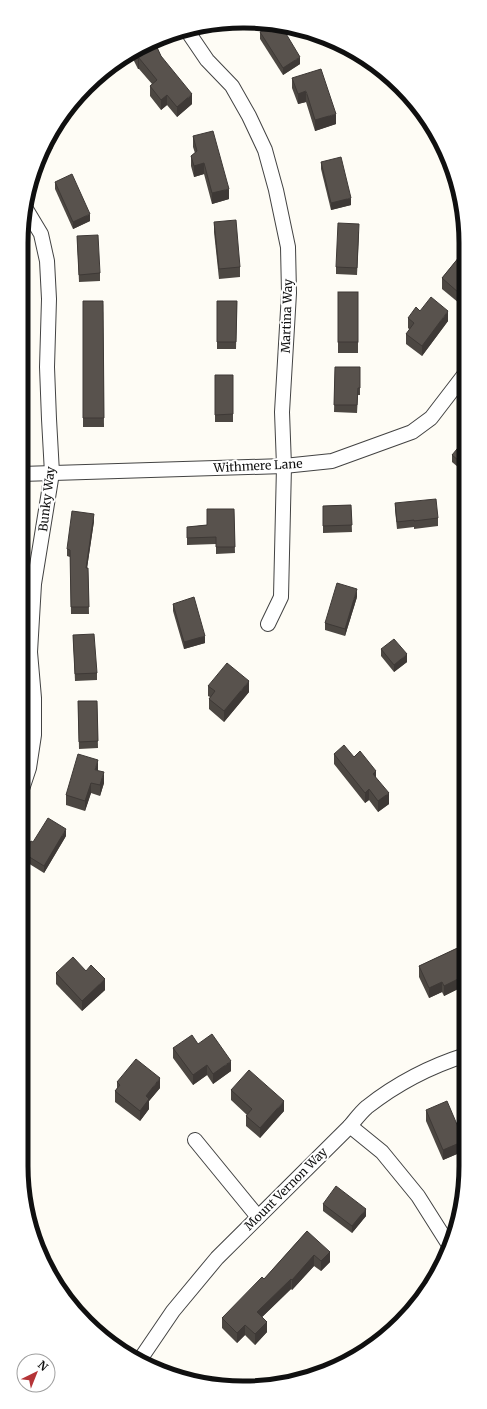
<svg xmlns="http://www.w3.org/2000/svg" width="487" height="1409" viewBox="0 0 487 1409" font-family="Merriweather,serif">
  <style>
    .lines { fill: none; stroke-linecap: round; stroke-linejoin: round }
    .street-casing { stroke: #434343; stroke-width: 16 }
    .street { stroke: #fff; stroke-width: 14 }
    .wall { fill: #4c4742 }
    .shaded-wall { fill: #3e3936 }
    .building { fill: #58524d; stroke: #3e3936 }
    .labels { text-anchor: middle; stroke-width: 4; stroke-linejoin: round; paint-order: stroke }
    .street-label { font-size: 12px; fill: #101010; stroke: #fff }
    .rim { fill: none; stroke: #101010; stroke-width: 5 }
  </style>
  <rect width="100%" height="100%" fill="#fefcf5"/>
  <g class="lines">
    <g class="street-casing">
      <g id="street">
        <polyline points="188,32 207,60 232,86 249,116 265,150 276,190 288,247 289,293 282,412 284,466 281,597 268,624"/>
        <polyline points="21,474 284,466 332,461 412,432 431,418 464,375"/>
        <polyline points="21,792 29,768 34,735 34,698 30,652 34,584 52,473 49,419 47,367 49,299 47,261 41,234 26,209"/>
        <polyline points="350,1126 382,1152 418,1196 449,1245"/>
        <polyline points="195,1140 258,1217"/>
        <path d="M139,1361L173,1311L217,1258L350,1126C355,1120 361,1112 367,1107C395,1085 431,1066 466,1055"/>
      </g>
    </g>
    <use href="#street" class="street"/>
  </g>
  <g class="wall">
    <polygon points="260,32 300,64 283,75 260,39"/>
    <polygon points="155,43 161,56 192,104 177,117 167,105 161,110 150,96 150,86 152,84 139,69 138,69 130,53 132,51"/>
    <polygon points="292,78 336,124 315,131 306,102 298,104 292,88"/>
    <polygon points="393,82 403,90 398,92"/>
    <polygon points="193,136 229,199 212,204 204,174 194,177 191,166 191,156 195,153 193,147"/>
    <polygon points="321,162 351,205 331,210 321,169"/>
    <polygon points="55,182 90,221 73,229 55,189"/>
    <polygon points="214,222 240,267 240,277 219,279 214,232"/>
    <polygon points="359,231 357,275 336,274 336,267"/>
    <polygon points="77,236 100,273 100,281 79,282"/>
    <polygon points="464,251 464,297 459,303 442,289 442,278"/>
    <rect x="338" y="292" width="20" height="61"/>
    <polygon points="83,301 103,301 104,427 83,427"/>
    <polygon points="217,301 237,301 236,349 217,349"/>
    <polygon points="408,318 448,321 422,356 406,344 406,334 410,330 408,328"/>
    <polygon points="335,367 360,367 360,395 358,395 357,413 334,412"/>
    <rect x="215" y="375" width="18" height="47"/>
    <polygon points="465,446 465,473 452,462 452,455"/>
    <polygon points="395,503 438,518 438,526 414,529 414,527 397,529 395,510"/>
    <polygon points="351,505 352,532 323,533 323,506"/>
    <polygon points="234,509 235,553 216,554 216,544 187,545 187,527 207,525"/>
    <polygon points="94,521 87,568 88,568 89,614 71,614 70,557 67,556 67,549"/>
    <polygon points="357,597 345,636 325,630 325,623"/>
    <polygon points="173,604 205,643 184,649 173,611"/>
    <polygon points="73,635 97,673 97,680 75,681"/>
    <polygon points="381,649 407,662 394,672 381,656"/>
    <polygon points="208,686 249,692 224,722 209,709 209,699 210,697 208,696"/>
    <polygon points="78,701 97,701 98,748 79,749"/>
    <polygon points="334,754 354,757 376,778 389,804 378,812 369,800 365,803 334,764"/>
    <polygon points="98,771 104,783 100,796 91,793 85,811 66,805 66,795"/>
    <polygon points="66,836 44,873 23,860 23,853 33,842"/>
    <polygon points="466,944 466,985 444,996 442,992 429,998 419,977 419,966"/>
    <polygon points="86,971 105,990 82,1011 56,984 56,973"/>
    <polygon points="198,1044 231,1071 213,1084 207,1075 193,1085 173,1058 173,1048"/>
    <polygon points="117,1082 160,1088 149,1101 149,1109 140,1121 115,1102 115,1091 117,1088"/>
    <polygon points="231,1090 284,1111 260,1138 246,1126 246,1116 247,1115 231,1100"/>
    <polygon points="426,1110 464,1151 443,1160 426,1121"/>
    <polygon points="323,1204 366,1216 352,1233 323,1211"/>
    <polygon points="307,1231 330,1262 321,1271 314,1266 292,1290 291,1289 262,1317 267,1332 255,1345 245,1335 237,1343 222,1328 222,1318 264,1279"/>
  </g>
  <g class="shaded-wall">
    <polygon points="300,57 300,64 283,75 283,68"/>
    <polygon points="139,58 139,69 138,69 138,59"/>
    <polygon points="398,86 403,90 398,92"/>
    <polygon points="306,91 306,102 298,104 298,94"/>
    <polygon points="192,94 192,104 177,117 177,107"/>
    <polygon points="167,95 167,105 161,110 161,100"/>
    <polygon points="336,114 336,124 315,131 315,120"/>
    <polygon points="53,141 53,148 44,154 50,143"/>
    <polygon points="204,163 204,174 194,177 194,166"/>
    <polygon points="229,189 229,199 212,204 212,193"/>
    <polygon points="351,198 351,205 331,210 331,203"/>
    <polygon points="90,214 90,221 73,229 73,222"/>
    <polygon points="464,286 464,297 459,303 459,293"/>
    <polygon points="448,311 448,321 422,356 422,346"/>
    <polygon points="94,514 94,521 86,575 86,568"/>
    <polygon points="357,589 357,597 345,636 345,629"/>
    <polygon points="205,636 205,643 184,649 184,642"/>
    <polygon points="407,654 407,662 394,672 394,665"/>
    <polygon points="249,681 249,692 224,722 224,711"/>
    <polygon points="98,760 98,770 95,770"/>
    <polygon points="376,771 376,781 373,774"/>
    <polygon points="104,772 104,783 100,796 100,785"/>
    <polygon points="91,783 91,793 85,811 85,801"/>
    <polygon points="369,789 369,800 365,803 365,793"/>
    <polygon points="389,793 389,804 378,812 378,801"/>
    <polygon points="66,829 66,836 44,873 44,866"/>
    <polygon points="466,975 466,985 444,996 444,986"/>
    <polygon points="105,979 105,990 82,1011 82,1001"/>
    <polygon points="442,982 442,992 429,998 429,988"/>
    <polygon points="231,1061 231,1071 213,1084 213,1074"/>
    <polygon points="207,1065 207,1075 193,1085 193,1075"/>
    <polygon points="160,1078 160,1088 149,1101 149,1109 140,1121 140,1111 146,1096"/>
    <polygon points="284,1101 284,1111 260,1138 260,1128"/>
    <polygon points="464,1141 464,1151 443,1160 443,1150"/>
    <polygon points="366,1209 366,1216 352,1233 352,1226"/>
    <polygon points="330,1252 330,1262 321,1271 321,1261"/>
    <polygon points="314,1255 314,1266 292,1290 292,1280"/>
    <polygon points="291,1279 291,1289 257,1322 257,1312"/>
    <polygon points="267,1322 267,1332 255,1345 255,1334"/>
    <polygon points="245,1325 245,1335 237,1343 237,1333"/>
  </g>
  <g class="building">
    <polygon points="270,27 282,27 300,57 283,68 260,32"/>
    <polygon points="155,43 161,56 192,94 177,107 167,95 161,100 150,86 157,80 139,58 138,59 134,50"/>
    <polygon points="321,69 336,114 315,120 306,91 298,94 292,78"/>
    <polygon points="213,131 229,189 212,193 204,163 194,166 191,156 197,151 193,136"/>
    <polygon points="52,139 53,141 50,143"/>
    <polygon points="341,157 351,198 331,203 321,162"/>
    <polygon points="72,174 90,214 73,222 55,182"/>
    <polygon points="236,220 240,267 219,269 214,222"/>
    <polygon points="338,223 359,224 357,268 336,267"/>
    <polygon points="98,235 100,273 79,275 77,236"/>
    <polygon points="464,251 464,286 459,293 442,278"/>
    <rect x="338" y="292" width="20" height="50"/>
    <polygon points="431,297 448,311 422,346 406,334 414,323 408,318 416,307 420,311"/>
    <polygon points="83,301 103,301 104,418 83,418"/>
    <polygon points="217,301 237,301 236,342 217,342"/>
    <polygon points="335,367 360,367 360,388 358,388 357,405 334,405"/>
    <polygon points="215,375 233,375 233,414 215,415"/>
    <polygon points="462,443 465,446 465,466 452,455"/>
    <polygon points="436,499 438,518 414,521 414,520 397,522 395,503"/>
    <polygon points="351,505 352,525 323,526 323,506"/>
    <polygon points="207,509 234,509 235,547 216,547 216,537 187,538 187,527 207,525"/>
    <polygon points="72,511 94,514 86,568 88,568 89,607 71,607 70,550 67,549"/>
    <polygon points="337,583 357,589 345,629 325,623"/>
    <polygon points="194,597 205,636 184,642 173,604"/>
    <polygon points="94,634 97,673 75,674 73,635"/>
    <polygon points="394,639 407,654 394,665 381,649"/>
    <polygon points="227,663 249,681 224,711 209,699 215,691 208,686"/>
    <polygon points="78,701 97,701 98,741 79,742"/>
    <polygon points="344,745 354,757 360,751 376,771 373,774 389,793 378,801 369,789 365,793 334,754"/>
    <polygon points="78,754 98,760 95,770 104,772 100,785 91,783 85,801 66,795"/>
    <polygon points="48,818 66,829 44,866 23,853 31,841 33,842"/>
    <polygon points="466,944 466,975 444,986 442,982 429,988 419,966"/>
    <polygon points="73,957 86,971 91,965 105,979 82,1001 56,973"/>
    <polygon points="212,1034 231,1061 213,1074 207,1065 193,1075 173,1048 192,1035 198,1044"/>
    <polygon points="136,1059 160,1078 146,1096 149,1099 140,1111 115,1091 120,1085 117,1082"/>
    <polygon points="249,1070 284,1101 260,1128 246,1116 252,1109 231,1090"/>
    <polygon points="447,1101 464,1141 443,1150 426,1110"/>
    <polygon points="336,1186 366,1209 352,1226 323,1204"/>
    <polygon points="307,1231 330,1252 321,1261 314,1255 292,1280 291,1279 257,1312 267,1322 255,1334 245,1325 237,1333 222,1318 262,1277 264,1279"/>
  </g>
  <g class="labels">
    <g class="street-label">
      <text transform="translate(287 316) rotate(-88)" y="4">Martina Way</text>
      <text transform="translate(258 466) rotate(-3)" y="4">Withmere Lane</text>
      <text transform="translate(47 499) rotate(-83)" y="4">Bunky Way</text>
      <text transform="translate(286 1189) rotate(-45)" y="4">Mount Vernon Way</text>
    </g>
  </g>
  <path d="M0 0H487V1409H0ZM243 28H244A215 215 0 0 1 459 243V1166A215 215 0 0 1 244 1381H243A215 215 0 0 1 28 1166V243A215 215 0 0 1 243 28Z" fill="#fff" fill-rule="evenodd"/>
  <path class="rim" d="M243 28H244A215 215 0 0 1 459 243V1166A215 215 0 0 1 244 1381H243A215 215 0 0 1 28 1166V243A215 215 0 0 1 243 28Z"/>
  <g transform="translate(36 1373) rotate(43)"><circle r="19" fill="#ffffff" stroke="#9f9f9f"/>
  <path d="M0-3L7 15L0 10L-7 15Z" fill="#b53437"/>
  <text y="-6" font-size="11" font-weight="bold" text-anchor="middle" fill="#101010">N</text>
  </g>
</svg>
